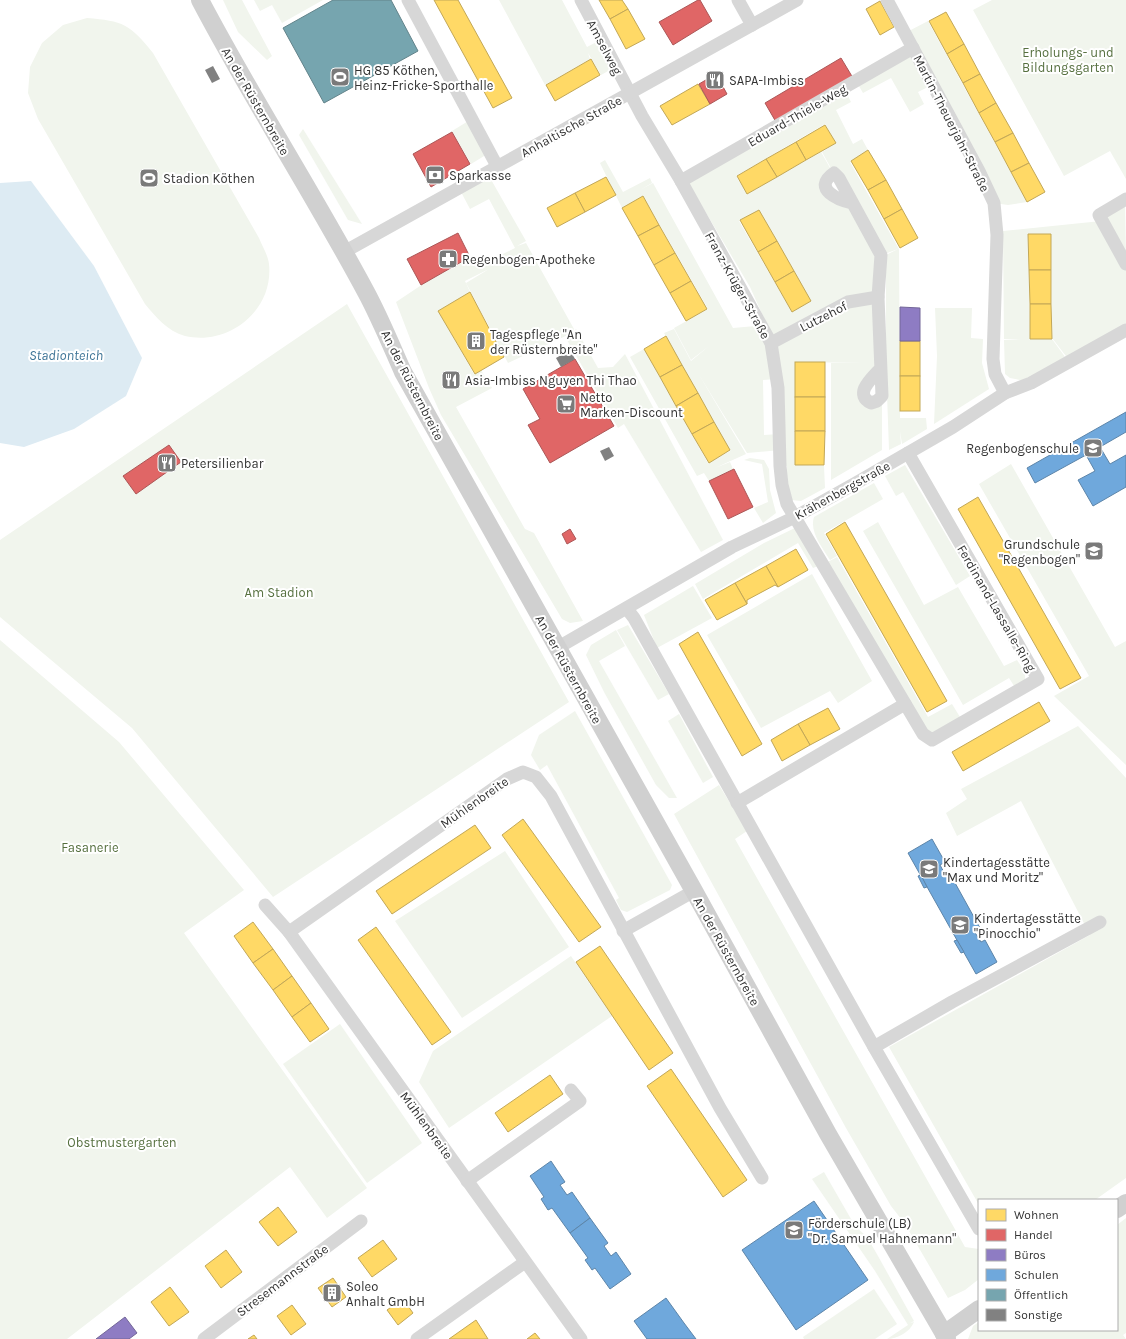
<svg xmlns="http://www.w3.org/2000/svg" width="1126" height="1339" viewBox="0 0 1126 1339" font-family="Karla,sans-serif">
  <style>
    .green { fill: #f1f5ed; fill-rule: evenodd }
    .water { fill: #ddebf3 }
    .homes { fill: #ffd966; stroke: #c2a757 }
    .shops { fill: #e06666; stroke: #ac5757 }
    .offices { fill: #8e7cc3; stroke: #736698 }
    .schools { fill: #6fa8dc; stroke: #5d85a9 }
    .public { fill: #76a5af; stroke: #62838a }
    .building { fill: #818181 }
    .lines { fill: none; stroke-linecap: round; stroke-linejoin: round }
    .street { stroke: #d7d7d7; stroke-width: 13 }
    .secondary { stroke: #d0d0d0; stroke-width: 18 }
    .labels { text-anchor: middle; stroke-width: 4; stroke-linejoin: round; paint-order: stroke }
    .street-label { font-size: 13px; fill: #333; stroke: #fff }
    .park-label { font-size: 13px; fill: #56703f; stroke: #fff }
    .poi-label { font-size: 13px; fill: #333; stroke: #fff; text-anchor: start }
    .water-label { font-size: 14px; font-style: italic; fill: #3f7597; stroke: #fff }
  </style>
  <rect width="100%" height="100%" fill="#fff"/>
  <g class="green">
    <polygon points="223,0 242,0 272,56 267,60 238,32"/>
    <polygon points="254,0 323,0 282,23 272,5 260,11"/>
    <polygon points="499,0 562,0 587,47 604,38 619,65 601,75 588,53 590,59 545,85"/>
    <polygon points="992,0 1126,0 1126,179 1110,151 1064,176 973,10"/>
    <path d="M87,18C123,21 130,24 153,53L259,238C262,246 268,255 269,264C274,310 229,346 185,336C167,331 156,317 145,304L38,119L28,93L30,67L42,43L63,25Z"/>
    <polygon points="928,21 1027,202 1008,205 994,203 932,85 918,92 924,104 910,112 891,78 863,93 856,81 913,48 905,33"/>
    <path d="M844,88L851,102L836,110L853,144L862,139L868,150L850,162L899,249L900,418H926L927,429L902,444L900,431L901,444L889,450L886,366V255L898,249L882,255L840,176L833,172L822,152L836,143L825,124L736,176L747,194L821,152L833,173L825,182V188L832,197L851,205L881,256L878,297L873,298H878L880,369C871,378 852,395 871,403L877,401L882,396V450L831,480V363H864L795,362V465L824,466L825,488L801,501L791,500L787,483V466H790H780L777,366V379L763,380L764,435L779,434L780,450L747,453L698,373L746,454L715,468L730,462L733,469L709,481L704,473L697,476L630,357L644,349L708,463L730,451L664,333L674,329L691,361L709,346L691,360L674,328L708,309L643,196L622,208L600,163L605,160L623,192L650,178L652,183L640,190L653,183L733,328L767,325L750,287L686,179ZM759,210L811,301L792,312L739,221Z"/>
    <polygon points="470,120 489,153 471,164 452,131"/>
    <polygon points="303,129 362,224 348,220 299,135"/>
    <polygon points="489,176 526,241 517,246 526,243 574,329 570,334 508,363 466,283 489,269 465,281 470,292 438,311 474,374 481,370 492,388 456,407 525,529 534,533 583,621 570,623 562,619 441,415 429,388 396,302 423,284 470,258 476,267 515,248 489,199 470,209 461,192"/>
    <polygon points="1125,201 1126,255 1099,216"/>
    <polygon points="1101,221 1126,266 1126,329 1069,360 1052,338 1051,234 1028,234 1030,339 1052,339 1068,361 1031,382 1010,378 1005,374 1004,340 1022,339 1004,339 1003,231"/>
    <polygon points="347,304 569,702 273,897 132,728 0,617 0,540"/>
    <polygon points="935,308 972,308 971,338 983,339 982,363 989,389 934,424 937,356"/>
    <polygon points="576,329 598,368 613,367 625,354 723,540 701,552 624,424 618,428 567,340"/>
    <polygon points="750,458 764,460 769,469 770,490 776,513 763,523 754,508 768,502 762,464 744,460"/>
    <polygon points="1011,464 1115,647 1126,641 1126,765 1054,696 1089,676 979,484"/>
    <polygon points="905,465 970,576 956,585 903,492 896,496 885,476"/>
    <path d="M874,483L883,499L824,533L837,556L830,560C823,548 809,532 814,517Z"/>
    <polygon points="878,522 924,605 958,587 1004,666 1017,660 1025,672 1025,683 1016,689 1009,678 963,705 863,531"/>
    <polygon points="797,527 823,564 813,568 798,543 703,599 695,584 764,543"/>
    <polygon points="837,557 928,717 952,704 963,722 932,740 824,564"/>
    <polygon points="812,574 872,681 838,703 830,691 761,728 707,635"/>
    <polygon points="693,586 712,618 657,648 644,615"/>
    <polygon points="628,625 669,694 658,700 617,630"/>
    <polygon points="616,630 625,646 599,661 677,798 669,798 656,785 604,692 586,655 591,645"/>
    <polygon points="0,640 119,742 244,890 184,933 367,1188 327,1218 290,1167 67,1339 0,1339"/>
    <polygon points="575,711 672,885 670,890 627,912 621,910 616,900 619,898 547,765 540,770 531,755 539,735"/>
    <polygon points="679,714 713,777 703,783 668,721"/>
    <polygon points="1078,726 1126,778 1126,1178 1095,1200 979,1200 979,1205 889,1047 1090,935 1021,801 957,836 946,813 967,799 961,789"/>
    <polygon points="719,785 747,831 735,839 965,1247 979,1249 979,1279 965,1290 948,1298 905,1224 891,1206 846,1128 674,814"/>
    <polygon points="505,851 569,947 462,1018 395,921"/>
    <polygon points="571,956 612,1016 449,1128 419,1082 433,1051"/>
    <polygon points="340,1024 422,1143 367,1183 283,1064"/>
    <path d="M824,1172L855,1226L867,1237L878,1256L914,1321L910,1323L914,1322C910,1332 897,1339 887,1339L908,1325L875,1271L812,1179Z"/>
    <polygon points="1126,1218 1126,1333 1123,1335 1126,1339 968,1339 973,1326 979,1322 979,1330 1117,1330 1117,1225"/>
    <polygon points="874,1289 897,1324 875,1339 804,1339 803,1337"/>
  </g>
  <polygon class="water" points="31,181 94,266 142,358 126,396 74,429 24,447 0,443 0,183"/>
  <g class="homes">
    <polygon points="434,0 458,0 512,98 493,108"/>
    <polygon points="599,0 622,0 628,9 610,19"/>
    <polygon points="880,1 894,27 880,35 866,9"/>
    <polygon points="628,9 645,39 626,49 610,19"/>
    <polygon points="946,12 964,44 947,54 929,21"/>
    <polygon points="964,44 980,74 963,83 947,54"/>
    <polygon points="591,59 600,75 555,101 546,85"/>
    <polygon points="980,74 996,103 979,113 963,83"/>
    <polygon points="698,84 710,104 672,125 660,106"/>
    <polygon points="996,103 1013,133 995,142 979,113"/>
    <polygon points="825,125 836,143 806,160 796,142"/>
    <polygon points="1013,133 1029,163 1011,172 995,142"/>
    <polygon points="796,142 806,160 777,177 766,159"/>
    <polygon points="868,150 886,180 868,190 851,161"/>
    <polygon points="766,159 777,177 747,194 737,176"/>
    <polygon points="1029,163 1045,192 1027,202 1011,172"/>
    <polygon points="606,177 616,195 585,212 575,193"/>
    <polygon points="886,180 902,209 884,219 868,190"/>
    <polygon points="575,193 585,212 557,227 547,208"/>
    <polygon points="643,196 659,225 638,236 622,208"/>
    <polygon points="902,209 918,238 900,248 884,219"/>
    <polygon points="759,210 777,241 758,252 740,220"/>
    <polygon points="659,225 675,253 654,265 638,236"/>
    <polygon points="1028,234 1051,234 1051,270 1029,270"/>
    <polygon points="777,241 794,271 775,282 758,252"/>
    <polygon points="675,253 691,281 670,293 654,265"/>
    <polygon points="1029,270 1051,270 1051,304 1030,304"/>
    <polygon points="794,271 811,301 792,312 775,282"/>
    <polygon points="691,281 707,309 686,321 670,293"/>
    <polygon points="470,292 504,357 475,374 438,311"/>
    <polygon points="1030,304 1051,304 1052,339 1030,339"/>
    <polygon points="666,336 682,365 660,377 644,349"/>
    <rect x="900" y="341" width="20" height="35"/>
    <rect x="795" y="362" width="30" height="35"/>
    <polygon points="682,365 698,393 676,406 660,377"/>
    <rect x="900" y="376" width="20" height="35"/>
    <polygon points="698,393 714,422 692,434 676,406"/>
    <rect x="795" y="397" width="30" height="34"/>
    <polygon points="714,422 730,450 709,463 692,434"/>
    <polygon points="795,431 825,431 824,465 795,465"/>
    <polygon points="978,497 1081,678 1060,689 958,509"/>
    <polygon points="845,522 947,701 927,712 826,534"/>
    <polygon points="796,549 808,570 778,587 766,566"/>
    <polygon points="766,566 778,587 775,585 747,600 747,604 735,583"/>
    <polygon points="735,583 747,604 717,620 705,600"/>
    <polygon points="698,632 762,744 742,756 679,644"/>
    <polygon points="1039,702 1050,721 963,771 952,752"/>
    <polygon points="828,708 840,729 810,745 798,724"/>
    <polygon points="798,724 810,745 782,761 771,740"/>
    <polygon points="523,819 601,927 579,942 502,835"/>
    <polygon points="475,825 491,848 392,914 376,891"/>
    <polygon points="253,922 273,949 253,963 234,936"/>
    <polygon points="376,927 451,1032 432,1045 358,940"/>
    <polygon points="600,946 673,1053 649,1070 576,962"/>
    <polygon points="273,949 292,976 273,990 253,963"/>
    <polygon points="292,976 311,1003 292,1017 273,990"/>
    <polygon points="311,1003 329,1029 310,1042 292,1017"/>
    <polygon points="671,1069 747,1180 723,1197 647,1086"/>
    <polygon points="550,1075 563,1094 508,1132 495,1113"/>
    <polygon points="278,1207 297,1232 278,1246 259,1222"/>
    <polygon points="383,1240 397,1259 372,1277 358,1258"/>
    <polygon points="226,1250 242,1272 221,1288 205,1266"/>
    <polygon points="333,1278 346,1297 332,1307 318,1288"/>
    <polygon points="170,1287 189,1312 169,1326 151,1302"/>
    <polygon points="403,1299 413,1313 398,1325 387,1310"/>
    <polygon points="292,1305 306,1324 291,1335 277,1316"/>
    <polygon points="476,1320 488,1339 449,1339 466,1327"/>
    <polygon points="535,1333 540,1339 527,1339"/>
    <polygon points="254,1335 257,1339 248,1339"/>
  </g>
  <g class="shops">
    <polygon points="698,0 700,0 712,21 673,45 659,22"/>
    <polygon points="841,58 853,78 776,122 765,103"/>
    <polygon points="716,74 727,94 710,104 699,84"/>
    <polygon points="452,132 470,164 431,187 413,154"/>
    <polygon points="458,233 470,257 421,285 407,259"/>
    <polygon points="575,359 614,426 550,463 528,425 540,419 523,389"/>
    <polygon points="456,373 459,380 448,386 444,379"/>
    <polygon points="169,445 181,462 136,494 123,476"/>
    <polygon points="734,469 753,507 728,519 709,481"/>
    <polygon points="570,529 576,539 567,544 562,534"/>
  </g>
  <g class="offices">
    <polygon points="900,307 920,308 920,341 900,341"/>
    <polygon points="125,1317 137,1333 129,1339 96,1339"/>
  </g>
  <g class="schools">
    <polygon points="1126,412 1126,432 1100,447 1110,464 1126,455 1126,487 1093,506 1078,480 1095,471 1086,455 1035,483 1027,468"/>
    <polygon points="932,839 945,862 940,865 945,874 949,872 980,928 974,931 981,942 985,940 997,962 976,974 908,853"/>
    <polygon points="921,875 927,887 924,888 918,876"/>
    <polygon points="957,940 964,952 961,953 954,941"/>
    <polygon points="551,1161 565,1182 560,1185 567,1195 572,1192 590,1218 570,1233 552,1208 548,1210 541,1199 544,1197 530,1176"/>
    <polygon points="814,1201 868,1280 796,1330 742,1250"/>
    <polygon points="590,1218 608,1243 604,1246 611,1256 616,1252 631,1274 610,1289 595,1268 592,1270 590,1267 585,1260 588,1258 570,1233"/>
    <polygon points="666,1298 684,1323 696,1339 647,1339 634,1321"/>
  </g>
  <polygon class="public" points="333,0 391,0 418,51 324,103 283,28"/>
  <g class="building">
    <polygon points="213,66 220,79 212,83 205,70"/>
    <polygon points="570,350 575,359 561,367 556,358"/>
    <polygon points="609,447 614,456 605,461 600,451"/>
  </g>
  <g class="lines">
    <g class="street">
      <polyline points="408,0 497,166"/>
      <polyline points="581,0 642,116 681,181 771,343 778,388 780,466 782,485 787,504 923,734 932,740 1038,679 908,453"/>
      <polyline points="738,0 752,25"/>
      <polyline points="887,0 979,171 994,203 997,235 993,359 995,374 1005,393"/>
      <polyline points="681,181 913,48"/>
      <polyline points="1126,199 1099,215 1126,264"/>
      <path d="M852,203C839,200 811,189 834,173L839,178L881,255L878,297"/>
      <polyline points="344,252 797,0"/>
      <path d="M771,343L848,302L878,297L882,396L877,401L871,403C853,394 872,378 880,369"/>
      <polyline points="627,609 634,618 874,1047 979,1229"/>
      <polyline points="557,648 732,547 795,517 856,483 953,427 1005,393 1031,383 1126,330"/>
      <polyline points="737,803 905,704"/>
      <polyline points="265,905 289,932 581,1339"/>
      <polyline points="623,931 694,891"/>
      <polyline points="289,932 507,779 523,772 536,777 551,796 720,1108 762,1178"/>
      <polyline points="874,1047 952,1002 1100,922"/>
      <polyline points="467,1181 580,1101 571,1090"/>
      <polyline points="204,1339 361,1221"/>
      <polyline points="417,1339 525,1262"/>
    </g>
    <g class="secondary">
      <path d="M200,0C252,99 313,193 366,292C380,318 391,345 403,372L694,891L828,1134L947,1339"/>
      <polyline points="1117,1209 1126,1203"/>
      <polyline points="944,1334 979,1309"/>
    </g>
  </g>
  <defs>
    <g id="stadium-square" transform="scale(1)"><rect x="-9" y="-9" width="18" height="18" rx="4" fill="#7a7a7a" stroke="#fff"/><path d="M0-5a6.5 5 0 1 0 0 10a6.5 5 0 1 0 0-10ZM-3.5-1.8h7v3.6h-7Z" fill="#fff"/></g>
    <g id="restaurant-square" transform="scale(1)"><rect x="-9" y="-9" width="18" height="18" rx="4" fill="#7a7a7a" stroke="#fff"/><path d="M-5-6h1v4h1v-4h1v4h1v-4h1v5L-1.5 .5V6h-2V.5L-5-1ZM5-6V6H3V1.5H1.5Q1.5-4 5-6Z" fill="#fff"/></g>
    <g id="bank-square" transform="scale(1)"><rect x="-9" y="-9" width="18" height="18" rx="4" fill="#7a7a7a" stroke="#fff"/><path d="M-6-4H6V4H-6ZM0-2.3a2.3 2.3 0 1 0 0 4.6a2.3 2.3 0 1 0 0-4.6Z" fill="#fff"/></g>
    <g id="pharmacy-square" transform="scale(1)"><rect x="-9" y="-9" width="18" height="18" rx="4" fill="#7a7a7a" stroke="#fff"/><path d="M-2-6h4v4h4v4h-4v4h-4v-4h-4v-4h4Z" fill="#fff"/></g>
    <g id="building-square" transform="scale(1)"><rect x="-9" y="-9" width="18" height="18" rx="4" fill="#7a7a7a" stroke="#fff"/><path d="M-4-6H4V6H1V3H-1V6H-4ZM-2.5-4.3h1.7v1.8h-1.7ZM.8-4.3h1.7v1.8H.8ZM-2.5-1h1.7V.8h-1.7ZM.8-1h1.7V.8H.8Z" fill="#fff"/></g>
    <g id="supermarket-square" transform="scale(1)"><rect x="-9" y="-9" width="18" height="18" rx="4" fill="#7a7a7a" stroke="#fff"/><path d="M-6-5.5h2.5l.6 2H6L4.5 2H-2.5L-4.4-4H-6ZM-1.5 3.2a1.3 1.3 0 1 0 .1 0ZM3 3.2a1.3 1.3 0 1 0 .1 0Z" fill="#fff"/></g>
    <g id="school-square" transform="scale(1)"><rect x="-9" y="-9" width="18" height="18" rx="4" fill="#7a7a7a" stroke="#fff"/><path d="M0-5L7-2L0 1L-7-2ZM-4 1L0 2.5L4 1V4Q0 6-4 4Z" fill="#fff"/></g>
  </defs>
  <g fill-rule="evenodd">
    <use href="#stadium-square" x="340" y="77"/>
    <use href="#restaurant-square" x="715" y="80"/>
    <use href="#bank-square" x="435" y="175"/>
    <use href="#stadium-square" x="149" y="178"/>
    <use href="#pharmacy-square" x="448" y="259"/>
    <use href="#building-square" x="476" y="341"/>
    <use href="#restaurant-square" x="451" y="380"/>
    <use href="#supermarket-square" x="566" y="404"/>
    <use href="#school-square" x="1093" y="448"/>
    <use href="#restaurant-square" x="167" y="463"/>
    <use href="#school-square" x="1094" y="551"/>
    <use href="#school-square" x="929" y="869"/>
    <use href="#school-square" x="960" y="925"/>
    <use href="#school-square" x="794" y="1230"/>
    <use href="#building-square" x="332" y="1293"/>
  </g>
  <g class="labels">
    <g class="street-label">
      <text transform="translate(605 47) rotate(62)" y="5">Amselweg</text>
      <text transform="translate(256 101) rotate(60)" y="5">An der Rüsternbreite</text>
      <text transform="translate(797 115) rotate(-30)" y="5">Eduard-Thiele-Weg</text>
      <text transform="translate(952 123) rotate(63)" y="5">Martin-Theuerjahr-Straße</text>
      <text transform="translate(571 126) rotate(-29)" y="5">Anhaltische Straße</text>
      <text transform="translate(738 285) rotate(61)" y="5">Franz-Krüger-Straße</text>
      <text transform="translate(823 316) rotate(-27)" y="5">Lutzehof</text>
      <text transform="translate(413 385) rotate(63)" y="5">An der Rüsternbreite</text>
      <text transform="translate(842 490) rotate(-29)" y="5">Krähenbergstraße</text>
      <text transform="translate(997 608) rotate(60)" y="5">Ferdinand-Lassalle-Ring</text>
      <text transform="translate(569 669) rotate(61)" y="5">An der Rüsternbreite</text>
      <text transform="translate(474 802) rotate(-35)" y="5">Mühlenbreite</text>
      <text transform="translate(727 951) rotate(61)" y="5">An der Rüsternbreite</text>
      <text transform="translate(427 1125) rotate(54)" y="5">Mühlenbreite</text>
      <text transform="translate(282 1280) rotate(-37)" y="5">Stresemannstraße</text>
    </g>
    <g class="park-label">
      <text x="1068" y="57">Erholungs- und<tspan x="1068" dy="15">Bildungsgarten</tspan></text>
      <text x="279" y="597">Am Stadion</text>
      <text x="90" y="852">Fasanerie</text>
      <text x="122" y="1147">Obstmustergarten</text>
    </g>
    <g class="poi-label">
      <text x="354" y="75">HG 85 Köthen,<tspan x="354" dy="15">Heinz-Fricke-Sporthalle</tspan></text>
      <text x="729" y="85">SAPA-Imbiss</text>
      <text x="449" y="180">Sparkasse</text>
      <text x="163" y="183">Stadion Köthen</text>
      <text x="462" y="264">Regenbogen-Apotheke</text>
      <text x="490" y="339">Tagespflege "An<tspan x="490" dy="15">der Rüsternbreite"</tspan></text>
      <text x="465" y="385">Asia-Imbiss Nguyen Thi Thao</text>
      <text x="580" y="402">Netto<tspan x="580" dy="15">Marken-Discount</tspan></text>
      <text x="1079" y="453" text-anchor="end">Regenbogenschule</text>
      <text x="181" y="468">Petersilienbar</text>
      <text x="1080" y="549" text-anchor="end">Grundschule<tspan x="1080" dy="15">"Regenbogen"</tspan></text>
      <text x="943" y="867">Kindertagesstätte<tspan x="943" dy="15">"Max und Moritz"</tspan></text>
      <text x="974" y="923">Kindertagesstätte<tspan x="974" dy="15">"Pinocchio"</tspan></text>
      <text x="808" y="1228">Förderschule (LB)<tspan x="808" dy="15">"Dr. Samuel Hahnemann"</tspan></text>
      <text x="346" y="1291">Soleo<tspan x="346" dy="15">Anhalt GmbH</tspan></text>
    </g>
    <g class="water-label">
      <text x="66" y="360">Stadionteich</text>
    </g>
  </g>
  <rect x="978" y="1199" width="140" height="132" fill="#ffffff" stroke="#adadad"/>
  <rect x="986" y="1209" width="20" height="12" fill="#ffd966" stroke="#adadad"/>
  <text x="1014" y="1219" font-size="12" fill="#333333">Wohnen</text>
  <rect x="986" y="1229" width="20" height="12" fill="#e06666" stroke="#adadad"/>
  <text x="1014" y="1239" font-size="12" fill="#333333">Handel</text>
  <rect x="986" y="1249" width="20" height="12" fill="#8e7cc3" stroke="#adadad"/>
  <text x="1014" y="1259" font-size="12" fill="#333333">Büros</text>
  <rect x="986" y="1269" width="20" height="12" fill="#6fa8dc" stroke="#adadad"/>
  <text x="1014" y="1279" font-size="12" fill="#333333">Schulen</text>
  <rect x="986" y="1289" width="20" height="12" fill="#76a5af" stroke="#adadad"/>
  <text x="1014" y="1299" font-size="12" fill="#333333">Öffentlich</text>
  <rect x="986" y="1309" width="20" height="12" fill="#818181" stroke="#adadad"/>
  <text x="1014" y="1319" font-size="12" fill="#333333">Sonstige</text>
</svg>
